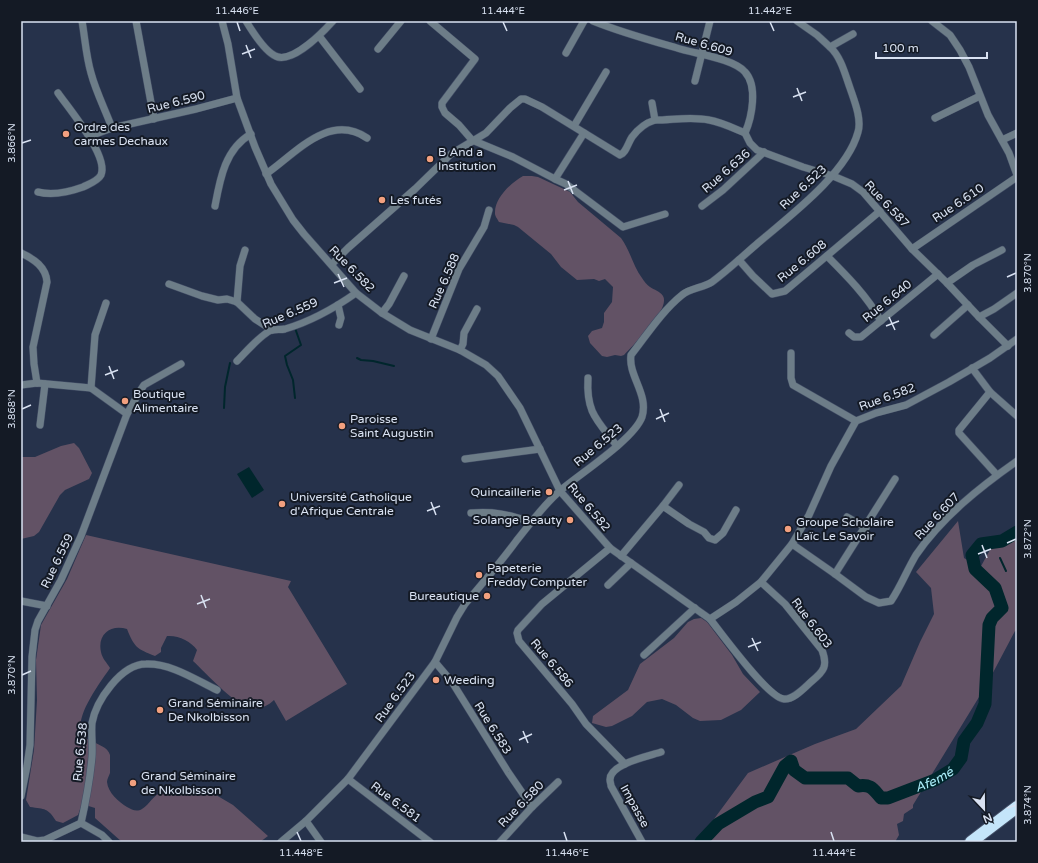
<svg xmlns="http://www.w3.org/2000/svg" width="1038" height="863" viewBox="0 0 1038 863" font-family="'Varela Round',sans-serif">
  <style>
    .green { fill: #625265 }
    .water { fill: #00262c }
    .lines { fill: none; stroke-linecap: round; stroke-linejoin: round }
    .stream { stroke: #00262c; stroke-width: 2 }
    .river { stroke: #00262c; stroke-width: 13 }
    .street-casing { stroke: #434e66; stroke-width: 8 }
    .highway-casing { stroke: #434e66; stroke-width: 14 }
    .street { stroke: #6d7d88; stroke-width: 7 }
    .highway { stroke: #c4e5fa; stroke-width: 12 }
    .ticks { fill: none; stroke: #d9e2f2; stroke-width: 1.5 }
    .poi-dot { fill: #f2a07f; stroke: #141a25; stroke-width: 1.5 }
    .labels { text-anchor: middle; stroke-width: 4; stroke-linejoin: round; paint-order: stroke }
    .street-label { font-size: 12px; fill: #d9e2f2; stroke: #141a25 }
    .poi-label { font-size: 12px; fill: #d9e2f2; stroke: #141a25; text-anchor: start }
    .water-label { font-size: 13px; font-style: italic; fill: #aaedf9; stroke: #141a25 }
    .neatline { fill: none; stroke: #d9e2f2; stroke-width: 1.5 }
    .ticks-label { font-size: 10px; text-anchor: middle; fill: #d9e2f2 }
  </style>
  <rect width="100%" height="100%" fill="#26324b"/>
  <g class="green">
    <path d="M523,176H532L538,177L566,190L570,192L578,202L621,238C630,250 633,266 642,278C644,281 647,285 650,287C654,290 660,291 663,296C671,309 632,346 624,355L621,356L615,355L607,357L602,356L590,343L588,336L592,331L602,328L604,322V313L612,302L613,287L605,279L599,281L594,279L577,280L561,267L551,254L518,227L514,225L499,222C498,220 495,216 495,214C494,198 511,183 523,176Z"/>
    <polygon points="74,443 79,448 92,473 89,479 65,490 60,495 39,532 34,536 21,539 21,457 35,457 61,446"/>
    <polygon points="958,521 964,558 980,568 991,548 1017,537 1017,630 1015,631 987,684 913,805 913,808 904,814 903,821 897,824 899,835 895,842 697,842 748,773 815,744 856,729 901,686 920,642 934,614 931,588 916,572"/>
    <path d="M86,535L291,581L288,587L347,684L286,721L274,700C267,707 258,710 248,707C232,702 207,674 193,661L197,650C191,641 178,635 167,636L161,648V652L155,656C137,649 134,647 127,629C111,624 97,634 101,652C102,658 107,663 110,668C101,682 62,731 91,741C97,744 108,747 110,755C110,756 110,772 110,773C109,776 107,779 107,782C108,793 119,802 127,807C132,810 137,812 142,809C150,804 153,795 162,792L216,795L233,805L268,836L260,842H122L95,818V808L82,804L78,815L63,823L56,821C48,808 45,809 30,807L26,800L34,750L37,700L36,660L41,625L67,579Z"/>
    <polygon points="701,618 707,622 732,655 743,674 760,692 741,710 721,720 700,721 693,718 676,705 662,699 647,702 632,716 612,726 606,727 592,723 593,716 628,690 640,664 674,638 688,622 694,619"/>
  </g>
  <polygon class="water" points="249,467 264,490 252,498 237,474"/>
  <g class="lines">
    <g class="stream">
      <polyline points="295,328 301,345 285,356 287,365 293,380 295,398"/>
      <polyline points="357,358 361,360 373,361 394,366"/>
      <polyline points="224,408 225,387 230,363"/>
      <polyline points="1000,558 1006,571"/>
    </g>
    <path class="river" id="s1" d="M701,842L718,824L755,802L768,797L785,766L791,761L794,770L805,778H848L858,786C871,784 873,789 881,798H888L935,780L953,769L961,758L964,741L977,723L985,704L989,625L992,618L1002,608L995,588L975,569L972,555L981,544L1002,541L1017,532"/>
    <g class="street-casing">
      <g id="street">
        <path d="M82,21C85,38 86,56 91,73C96,92 105,109 112,128L196,109L237,98"/>
        <polyline points="136,21 154,119"/>
        <polyline points="222,21 228,44 237,98 255,147 271,184 293,220 304,234 356,293 382,313 410,330 460,350 486,365 498,376 520,408 560,491 610,548 710,619 736,602 761,582 792,544 809,515 831,466 856,421 876,413 906,405 949,382 990,358 1017,339"/>
        <path d="M246,21C252,31 266,54 278,57C295,61 323,32 333,21"/>
        <polyline points="430,21 475,59 442,103 442,107 445,113 459,125 472,140 513,157 555,179 584,133"/>
        <path d="M593,21C620,32 649,40 677,48C695,54 733,58 745,72C758,86 752,117 745,133"/>
        <polyline points="797,21 817,35 830,47"/>
        <polyline points="932,21 950,35 960,50 969,67 988,115 1009,153 1017,175"/>
        <polyline points="319,36 360,89"/>
        <polyline points="378,49 401,21"/>
        <polyline points="566,53 584,21"/>
        <polyline points="695,81 710,21"/>
        <polyline points="652,103 655,120"/>
        <polyline points="935,118 980,96"/>
        <polyline points="574,126 606,72"/>
        <polyline points="90,136 112,128"/>
        <polyline points="1002,140 1017,133"/>
        <path d="M266,174C295,154 329,112 367,138"/>
        <polyline points="555,179 566,184 623,227 665,214"/>
        <path d="M38,192C53,196 69,192 83,187C89,184 98,181 101,175C109,156 69,109 58,93"/>
        <path d="M215,206C220,179 225,149 251,134"/>
        <polyline points="702,206 723,190 764,152"/>
        <polyline points="912,249 1017,177"/>
        <path d="M21,253C34,259 46,267 47,282L33,347L34,364L37,383"/>
        <path d="M827,256C847,276 867,296 881,321"/>
        <polyline points="739,260 753,276 772,294 785,291 880,211"/>
        <path d="M332,264L348,248L415,189L451,154L486,133L510,108L521,99H525L542,107L620,155C626,153 628,143 632,137C638,129 645,123 655,120C672,120 692,116 709,120C721,122 733,128 745,133L750,143L757,150L803,167L833,176L852,184L863,192L912,249L947,283L979,317L1008,346"/>
        <polyline points="947,283 973,265 1002,250"/>
        <polyline points="169,284 202,296 218,300 227,299 237,302 255,319 272,330"/>
        <polyline points="237,302 240,266 245,250"/>
        <polyline points="338,305 341,318 339,325"/>
        <polyline points="382,313 389,304 404,276"/>
        <polyline points="979,317 994,309 1017,293"/>
        <polyline points="849,333 854,337 861,337 938,274"/>
        <polyline points="934,335 968,305"/>
        <polyline points="431,339 459,269 484,227 489,210"/>
        <polyline points="460,350 463,344 464,333 477,309"/>
        <polyline points="791,353 791,378 793,385 856,421"/>
        <path d="M237,361C245,353 262,333 272,330C276,329 281,330 285,329C309,322 336,307 356,293"/>
        <polyline points="972,368 990,392 1017,416"/>
        <path d="M588,378C586,413 597,420 617,446"/>
        <polyline points="21,385 37,383 91,388 127,414"/>
        <polyline points="91,388 95,335 106,303"/>
        <polyline points="990,392 959,430 959,433 997,475"/>
        <polyline points="40,425 45,384"/>
        <polyline points="465,459 540,449"/>
        <polyline points="663,506 679,485"/>
        <path d="M471,513C496,511 508,515 532,522"/>
        <polyline points="847,517 866,528"/>
        <path d="M792,544L835,574L866,597L879,603L891,601C901,586 907,570 916,555C942,517 980,487 1017,461"/>
        <polyline points="610,548 542,604 518,630 517,633 519,641 572,704 586,724 625,764"/>
        <polyline points="621,556 663,506 689,524 704,532 709,538 715,540 723,533 736,510"/>
        <polyline points="835,574 895,479"/>
        <polyline points="608,585 631,563"/>
        <polyline points="21,601 47,606"/>
        <path d="M710,619C722,634 768,698 784,699C794,700 805,687 812,681C824,671 828,666 822,650L785,604L761,582"/>
        <polyline points="644,655 695,608"/>
        <polyline points="435,662 452,682 508,772 532,807"/>
        <polyline points="348,779 430,842"/>
        <polyline points="21,796 27,766 30,745 32,657 35,630 38,621 61,580 81,536 127,414 140,391 144,385 181,364"/>
        <polyline points="306,821 321,842"/>
        <path d="M81,823C86,801 90,779 92,757C93,746 91,734 92,723C96,701 121,664 146,664C171,663 196,680 217,690"/>
        <polyline points="21,837 37,841 45,840 81,823 102,835 109,842"/>
        <path d="M281,842L306,821L348,779L435,662L457,617L465,604C483,583 501,562 517,540C530,524 545,503 561,490C581,473 634,439 642,417C649,394 628,376 631,355C646,336 662,311 682,295C690,288 703,288 712,282C728,270 743,256 758,243C791,215 847,173 858,132C862,119 854,100 850,88C845,74 841,57 830,47L853,34"/>
        <polyline points="500,842 532,807 558,782"/>
        <path d="M642,842L611,786C611,784 610,782 610,780C609,764 649,756 661,752"/>
      </g>
    </g>
    <g class="highway-casing">
      <polyline id="highway" points="971,842 1017,807"/>
    </g>
    <use href="#street" class="street"/>
    <use href="#highway" class="highway"/>
  </g>
  <path class="ticks" d="M237,22L240,31M503,22L507,31M770,22L774,31M246,45L251,58M242,54L255,49M797,88L802,101M793,97L806,92M22,143L31,140M568,181L573,194M564,190L577,185M338,274L344,287M1007,277L1016,273M334,283L347,278M889,317L895,330M886,326L899,321M109,366L114,379M105,375L118,370M22,409L31,405M660,409L665,422M656,419L669,413M431,502L436,515M427,511L440,506M1007,543L1016,539M982,545L987,558M978,554L991,549M201,595L206,608M197,604L210,599M752,638L758,651M748,647L761,642M22,675L31,671M523,731L528,743M519,740L532,734M1007,808L1016,805M297,832L301,841M564,832L567,841M831,832L834,841"/>
  <g class="poi-dot">
    <circle cx="66" cy="134" r="4"/>
    <circle cx="430" cy="159" r="4"/>
    <circle cx="382" cy="200" r="4"/>
    <circle cx="125" cy="401" r="4"/>
    <circle cx="342" cy="426" r="4"/>
    <circle cx="549" cy="492" r="4"/>
    <circle cx="282" cy="504" r="4"/>
    <circle cx="570" cy="520" r="4"/>
    <circle cx="788" cy="529" r="4"/>
    <circle cx="479" cy="575" r="4"/>
    <circle cx="487" cy="596" r="4"/>
    <circle cx="436" cy="680" r="4"/>
    <circle cx="160" cy="710" r="4"/>
    <circle cx="133" cy="783" r="4"/>
  </g>
  <g class="labels">
    <g class="street-label">
      <text transform="translate(704 44) rotate(16)" y="4">Rue 6.609</text>
      <text transform="translate(176 102) rotate(-14)" y="4">Rue 6.590</text>
      <text transform="translate(726 171) rotate(-41)" y="4">Rue 6.636</text>
      <text transform="translate(803 187) rotate(-43)" y="4">Rue 6.523</text>
      <text transform="translate(958 203) rotate(-34)" y="4">Rue 6.610</text>
      <text transform="translate(887 204) rotate(47)" y="4">Rue 6.587</text>
      <text transform="translate(802 261) rotate(-39)" y="4">Rue 6.608</text>
      <text transform="translate(352 269) rotate(46)" y="4">Rue 6.582</text>
      <text transform="translate(444 281) rotate(-66)" y="4">Rue 6.588</text>
      <text transform="translate(887 301) rotate(-39)" y="4">Rue 6.640</text>
      <text transform="translate(290 313) rotate(-23)" y="4">Rue 6.559</text>
      <text transform="translate(887 397) rotate(-20)" y="4">Rue 6.582</text>
      <text transform="translate(598 445) rotate(-40)" y="4">Rue 6.523</text>
      <text transform="translate(589 507) rotate(50)" y="4">Rue 6.582</text>
      <text transform="translate(937 516) rotate(-47)" y="4">Rue 6.607</text>
      <text transform="translate(57 561) rotate(-64)" y="4">Rue 6.559</text>
      <text transform="translate(812 623) rotate(53)" y="4">Rue 6.603</text>
      <text transform="translate(552 663) rotate(50)" y="4">Rue 6.586</text>
      <text transform="translate(395 697) rotate(-54)" y="4">Rue 6.523</text>
      <text transform="translate(493 728) rotate(58)" y="4">Rue 6.583</text>
      <text transform="translate(80 752) rotate(-84)" y="4">Rue 6.538</text>
      <text transform="translate(396 802) rotate(37)" y="4">Rue 6.581</text>
      <text transform="translate(521 804) rotate(-46)" y="4">Rue 6.580</text>
      <text transform="translate(635 806) rotate(61)" y="4">Impasse</text>
    </g>
    <g class="poi-label">
      <text x="74" y="131">Ordre des<tspan x="74" dy="14">carmes Dechaux</tspan></text>
      <text x="438" y="156">B And a<tspan x="438" dy="14">Institution</tspan></text>
      <text x="390" y="204">Les futés</text>
      <text x="133" y="398">Boutique<tspan x="133" dy="14">Alimentaire</tspan></text>
      <text x="350" y="423">Paroisse<tspan x="350" dy="14">Saint Augustin</tspan></text>
      <text x="541" y="496" text-anchor="end">Quincaillerie</text>
      <text x="290" y="501">Université Catholique<tspan x="290" dy="14">d'Afrique Centrale</tspan></text>
      <text x="562" y="524" text-anchor="end">Solange Beauty</text>
      <text x="796" y="526">Groupe Scholaire<tspan x="796" dy="14">Laïc Le Savoir</tspan></text>
      <text x="487" y="572">Papeterie<tspan x="487" dy="14">Freddy Computer</tspan></text>
      <text x="479" y="600" text-anchor="end">Bureautique</text>
      <text x="444" y="684">Weeding</text>
      <text x="168" y="707">Grand Séminaire<tspan x="168" dy="14">De Nkolbisson</tspan></text>
      <text x="141" y="780">Grand Séminaire<tspan x="141" dy="14">de Nkolbisson</tspan></text>
    </g>
    <g class="water-label">
      <text dy="5" stroke="none"><textPath href="#s1" startOffset="288">Afemé</textPath></text>
    </g>
  </g>
  <rect width="1038" height="863" fill="none" stroke="#141a25" stroke-width="44"/>
  <g transform="translate(984 809) rotate(158)" stroke="#141a25" stroke-width="3" paint-order="stroke">
  <path d="M0-3L7 15L0 10L-7 15Z" fill="#d9e2f2"/>
  <text y="-6" font-size="11" font-weight="bold" text-anchor="middle" fill="#d9e2f2">N</text>
  </g>
  <path d="M876 52v6h111v-6" fill="none" stroke="#d9e2f2" stroke-width="2"/>
  <text x="882" y="52" font-size="12" fill="#d9e2f2" stroke="#141a25" stroke-width="3" paint-order="stroke">100 m</text>
  <rect x="22" y="22" width="994" height="819" class="neatline"/>
  <g class="ticks-label">
    <text x="237" y="14">11.446°E</text>
    <text x="503" y="14">11.444°E</text>
    <text x="770" y="14">11.442°E</text>
    <text transform="translate(11 143) rotate(-90)" y="4">3.866°N</text>
    <text transform="translate(1027 273) rotate(-90)" y="4">3.870°N</text>
    <text transform="translate(11 409) rotate(-90)" y="4">3.868°N</text>
    <text transform="translate(1027 539) rotate(-90)" y="4">3.872°N</text>
    <text transform="translate(11 675) rotate(-90)" y="4">3.870°N</text>
    <text transform="translate(1027 805) rotate(-90)" y="4">3.874°N</text>
    <text x="301" y="856">11.448°E</text>
    <text x="567" y="856">11.446°E</text>
    <text x="834" y="856">11.444°E</text>
  </g>
</svg>
